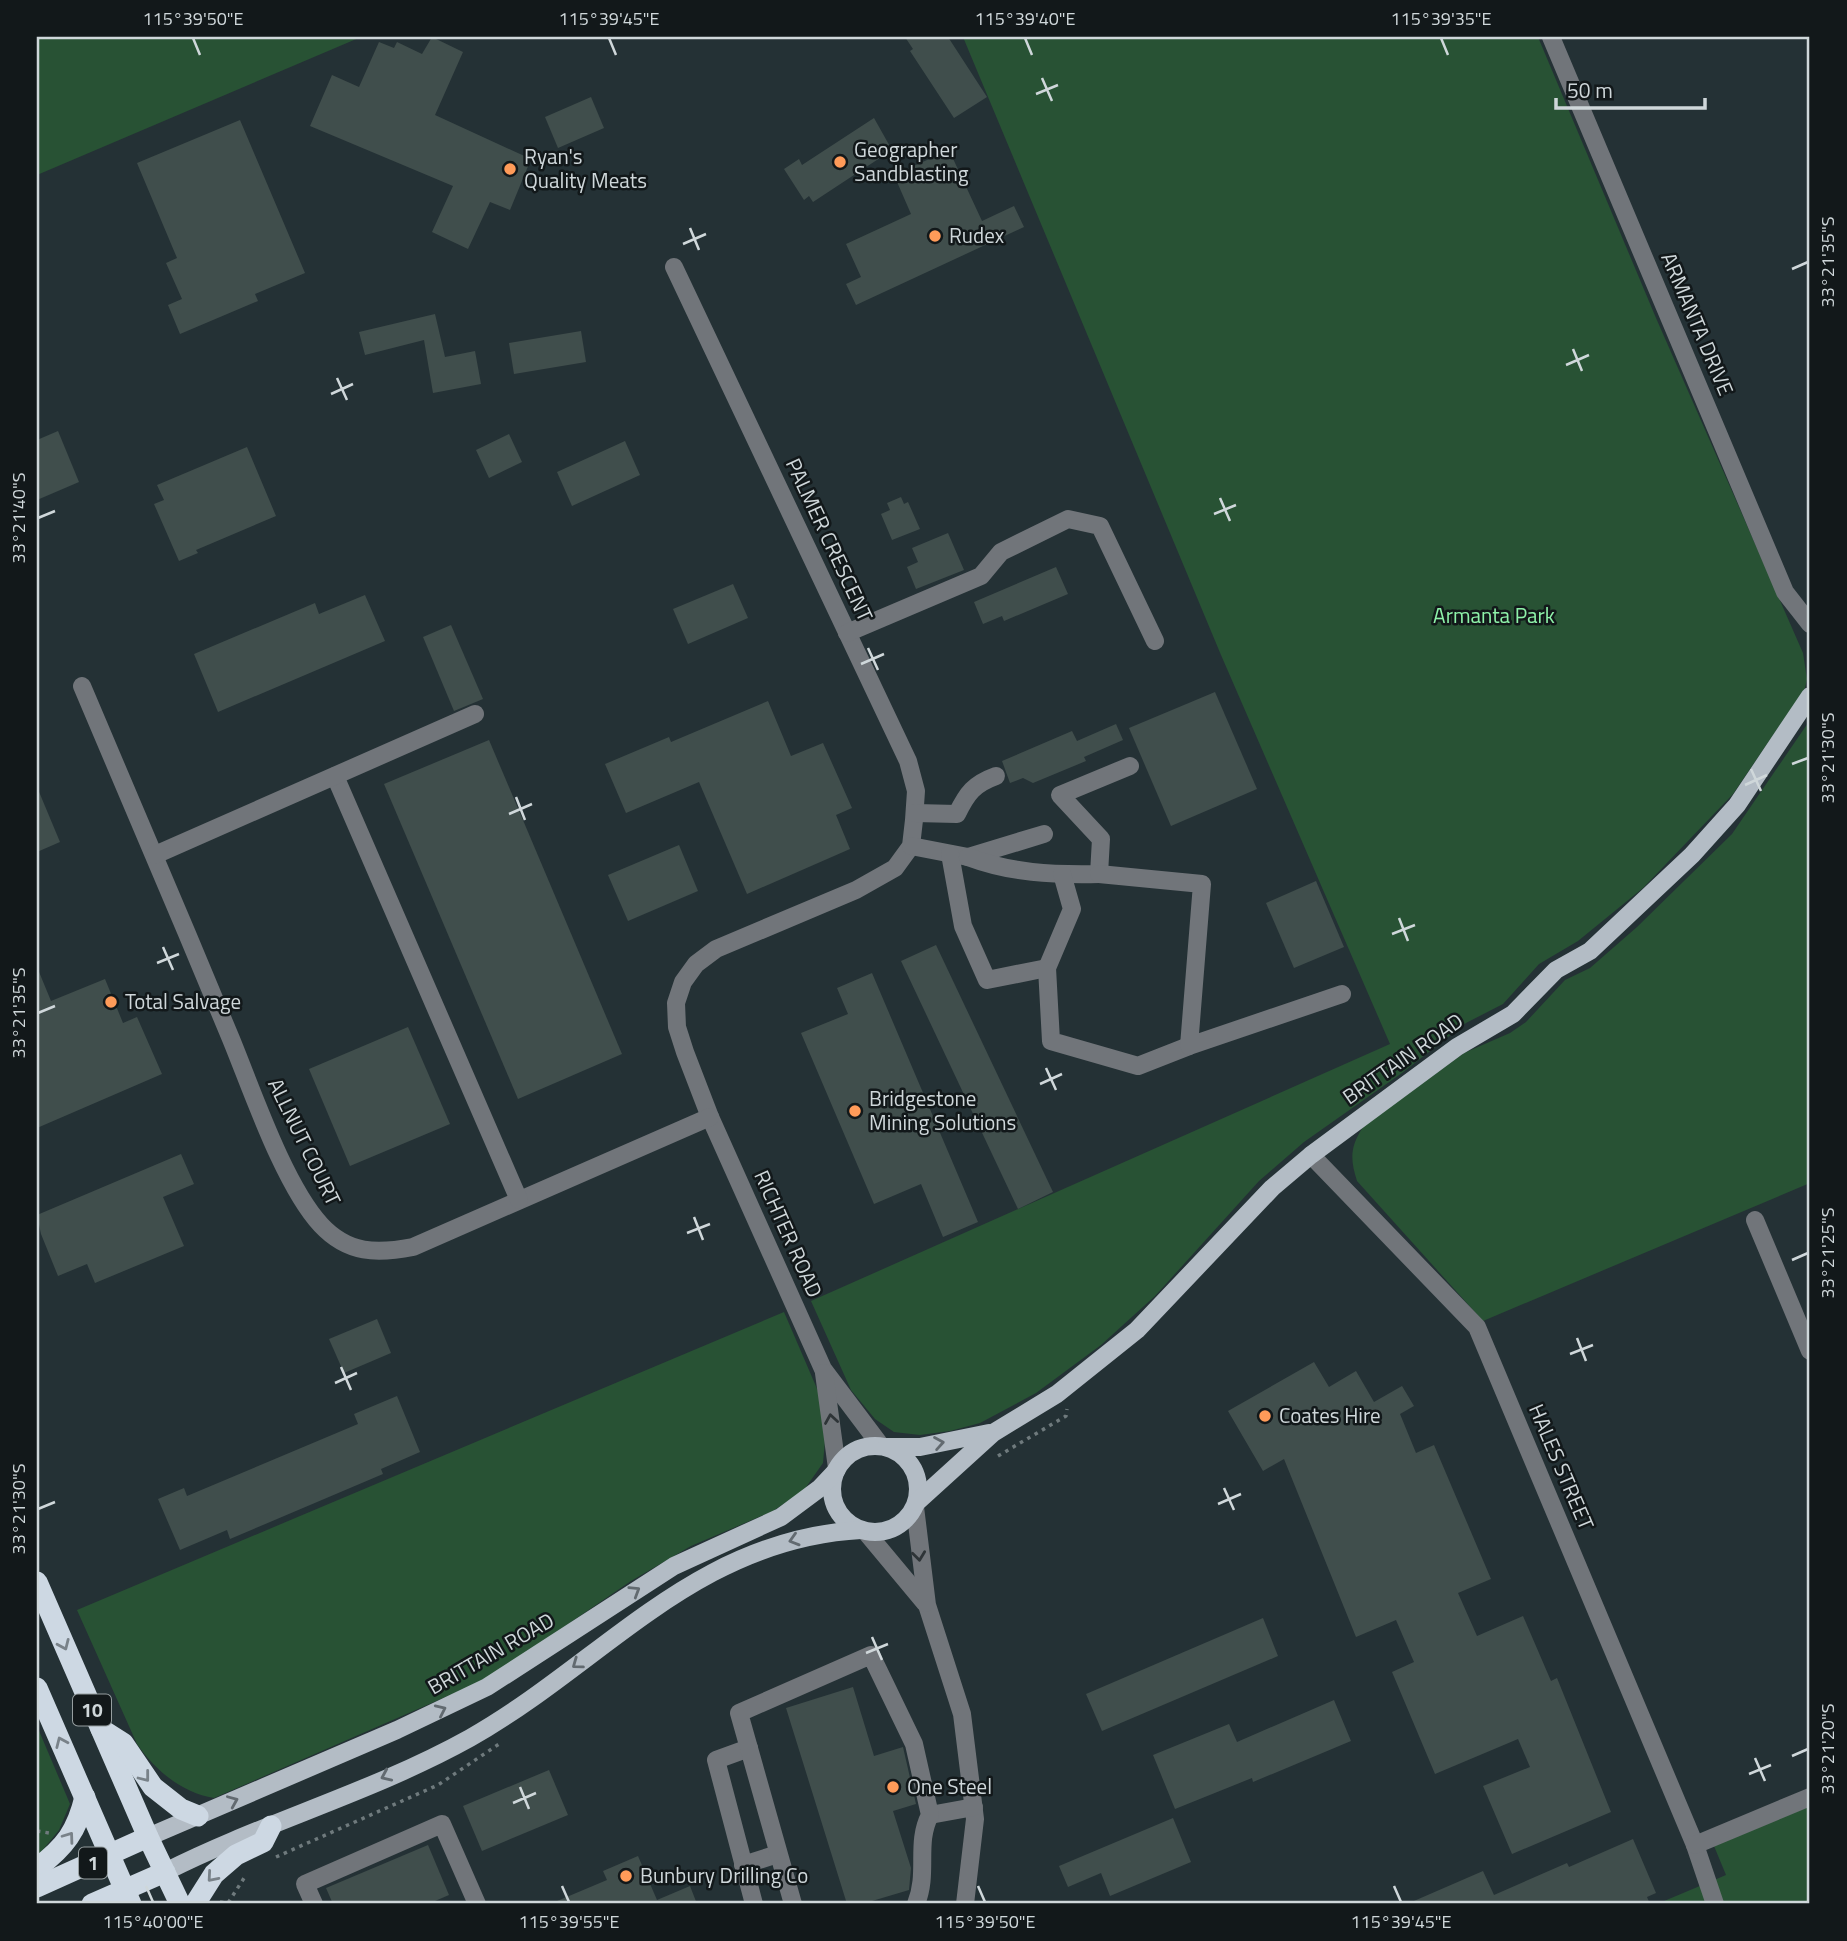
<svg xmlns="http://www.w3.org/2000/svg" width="1847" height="1941" viewBox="0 0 1847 1941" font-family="'Titillium Web',sans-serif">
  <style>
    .green { fill: #285234 }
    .building { fill: #404e4c }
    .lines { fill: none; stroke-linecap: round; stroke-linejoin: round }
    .path { stroke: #6f7a7d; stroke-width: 3.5; stroke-dasharray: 3.5 5; stroke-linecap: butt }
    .minor { stroke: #71757a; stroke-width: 18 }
    .major { stroke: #b3bcc5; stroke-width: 18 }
    .highway { stroke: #cdd8e3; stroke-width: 21 }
    .oneway { stroke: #2e3437 }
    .oneway2 { stroke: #626a70 }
    .oneway3 { stroke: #798289 }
    .ticks { fill: none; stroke: #cfd7da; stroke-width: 2.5 }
    .poi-dot { fill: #ff9b59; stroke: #12181a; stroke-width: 2.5 }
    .labels { text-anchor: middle; stroke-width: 5; stroke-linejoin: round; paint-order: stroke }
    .shield { fill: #12181a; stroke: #969ea0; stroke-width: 2 }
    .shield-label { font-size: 19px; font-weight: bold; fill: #cfd7da }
    .poi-label { font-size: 21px; fill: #cfd7da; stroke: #12181a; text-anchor: start }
    .street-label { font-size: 21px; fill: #cfd7da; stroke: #12181a }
    .park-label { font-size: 21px; fill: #8ef2a9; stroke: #12181a }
    .neatline { fill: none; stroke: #cfd7da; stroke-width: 2.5 }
    .ticks-label { font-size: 18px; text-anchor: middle; fill: #cfd7da }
  </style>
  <rect width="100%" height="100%" fill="#243135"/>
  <g class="green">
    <polygon points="37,37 361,37 37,175"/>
    <polygon points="963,37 1538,37 1656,318 1803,653 1807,679 1805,688 1733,794 1643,888 1578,941 1539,964 1503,1004 1466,1023 1402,1073 1304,1142 1259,1181 1155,1296 1101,1345 1036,1393 980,1423 950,1431 920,1435 894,1432 875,1419 851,1390 811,1301 1390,1044 1221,655"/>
    <path d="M1810,720V1183L1483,1321L1357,1181C1350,1159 1350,1147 1363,1127L1464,1053L1510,1033L1526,1022L1565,980L1590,968L1637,927L1732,834Z"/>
    <path d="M784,1312L818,1391L826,1429L823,1463L804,1490L773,1511L691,1546L631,1581L489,1678L214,1798C182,1793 155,1770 137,1744L77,1610Z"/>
    <polygon points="37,1726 70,1804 59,1830 37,1857"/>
    <polygon points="1810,1806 1810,1904 1657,1904 1726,1875 1714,1846"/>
  </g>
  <g class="building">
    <polygon points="432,37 463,52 435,115 531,159 510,210 490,202 468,249 432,232 453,186 310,126 332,75 359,87 379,42 394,48 397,42 422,54"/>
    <polygon points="905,37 948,37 987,97 954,118 910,51 913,49"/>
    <polygon points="591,97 604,128 558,148 545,117"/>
    <polygon points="874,118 892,150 813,202 809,196 804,200 784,169 799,159 802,165"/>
    <polygon points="240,120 305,273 255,294 258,301 180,334 168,305 182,299 166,263 177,258 137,163"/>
    <polygon points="949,150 982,221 1014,206 1024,227 856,305 846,284 861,277 846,244 911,214 894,175"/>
    <polygon points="435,314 445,357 475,351 481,384 433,393 424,340 365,355 359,332"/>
    <polygon points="581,331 586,362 514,374 509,343"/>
    <polygon points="58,431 79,482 37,500 37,440"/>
    <polygon points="509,434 522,462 489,478 476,450"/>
    <polygon points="625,441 640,475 572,506 557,472"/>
    <polygon points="247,447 276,516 196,550 198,553 179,561 154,504 164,500 157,485"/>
    <polygon points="901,497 904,504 908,502 920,529 892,540 881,514 890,510 887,503"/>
    <polygon points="948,533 964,570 916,589 907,567 918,562 912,548"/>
    <polygon points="1056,567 1068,594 1004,621 1002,616 983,624 974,602"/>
    <polygon points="733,584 748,618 688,644 673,609"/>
    <polygon points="365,595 385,641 218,712 194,654 315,603 319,614"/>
    <polygon points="451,625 483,699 454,711 423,637"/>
    <polygon points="1215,692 1257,789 1171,826 1129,728"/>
    <polygon points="768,701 791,756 823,743 852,808 836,815 850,849 747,894 699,782 626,813 605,764 669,737 671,742"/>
    <polygon points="1116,724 1123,740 1084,757 1086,761 1033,783 1023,778 1010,783 1002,761 1072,731 1077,741"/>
    <polygon points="489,740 622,1054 518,1099 384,784"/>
    <polygon points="37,787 60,842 37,852"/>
    <polygon points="679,845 698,891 628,921 608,875"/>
    <polygon points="1316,881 1344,947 1294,968 1266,903"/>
    <polygon points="936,945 1053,1192 1018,1209 901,961"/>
    <polygon points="37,967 51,1001 105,979 123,1023 137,1017 162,1074 37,1128"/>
    <polygon points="872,973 978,1222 943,1237 921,1184 874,1204 801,1033 848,1014 837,988"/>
    <polygon points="408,1027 450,1124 350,1166 309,1069"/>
    <polygon points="181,1154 194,1184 163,1197 184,1246 95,1283 87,1264 58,1276 41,1234 37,1215"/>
    <polygon points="377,1319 391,1353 344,1373 329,1339"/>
    <polygon points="1314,1362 1329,1387 1356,1371 1374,1402 1402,1386 1414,1406 1400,1414 1416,1453 1434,1445 1491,1579 1458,1593 1477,1636 1523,1616 1551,1681 1557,1678 1611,1812 1512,1854 1483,1786 1530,1767 1518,1739 1435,1774 1392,1672 1414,1662 1396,1620 1356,1637 1284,1459 1263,1471 1228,1411"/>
    <polygon points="397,1396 420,1452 381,1469 383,1474 230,1539 227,1530 180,1550 158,1499 184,1488 187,1496 358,1424 354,1414"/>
    <polygon points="1263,1618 1278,1656 1102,1731 1086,1694"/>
    <polygon points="853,1687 874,1756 903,1747 916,1804 893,1811 911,1868 909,1890 862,1904 847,1904 786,1708"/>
    <polygon points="1334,1700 1351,1741 1253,1782 1252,1778 1175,1809 1153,1755 1229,1724 1237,1742"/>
    <polygon points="549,1770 568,1815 482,1851 463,1806"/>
    <polygon points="1173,1818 1191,1862 1110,1896 1101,1873 1068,1887 1059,1866"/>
    <polygon points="1633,1839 1656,1893 1647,1897 1650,1904 1407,1904 1483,1871 1494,1895 1567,1863 1569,1867"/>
    <polygon points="428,1845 449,1895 428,1904 333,1904 326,1888"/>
    <polygon points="638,1856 657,1900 690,1886 697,1904 550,1904 607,1880 603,1871"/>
  </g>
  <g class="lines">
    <g class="path">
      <polyline points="998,1456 1066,1416 1067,1409"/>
      <polyline points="37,1831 49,1833"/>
      <polyline points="276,1857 438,1785 502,1742"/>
      <polyline points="220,1902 228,1903 246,1875"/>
    </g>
    <g class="minor">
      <polyline points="1551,37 1785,592 1810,624"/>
      <polyline points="674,267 908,761 916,791 914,820 911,846 895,868 856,890 716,949 696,964 683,982 676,1003 677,1027 685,1052 710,1117 823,1369 881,1446"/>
      <polyline points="847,633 981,576 1001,552 1068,519 1100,526 1155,641"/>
      <path d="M82,686C132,803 182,921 231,1039C252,1090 284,1185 321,1225C348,1254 377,1254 413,1247L710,1117"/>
      <polyline points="335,776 519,1200"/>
      <path d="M915,813L957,814C967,793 974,784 996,776"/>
      <polyline points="911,846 968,857 1044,834"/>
      <polyline points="950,854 963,926 987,980 1047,968"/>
      <polyline points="155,855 475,714"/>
      <path d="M968,857C1011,873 1052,875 1099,874L1101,839L1060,795L1130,766"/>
      <polyline points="1062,874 1072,909 1047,968 1051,1041 1138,1066 1189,1046"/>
      <polyline points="1099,874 1202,884 1189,1046 1342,994"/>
      <polyline points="1311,1155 1477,1327 1695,1845 1715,1904"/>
      <polyline points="1755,1220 1810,1351"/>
      <polyline points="824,1373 837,1468"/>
      <polyline points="915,1507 927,1605 962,1714 975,1819 965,1904"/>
      <polyline points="865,1531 925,1603"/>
      <polyline points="749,1748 716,1760 754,1904"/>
      <polyline points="930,1815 974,1807"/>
      <polyline points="1695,1845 1810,1797"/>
      <polyline points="743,1865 778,1854"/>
      <polyline points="314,1904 305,1884 442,1824 477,1904"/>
      <path d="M793,1904L739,1713L871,1655L914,1744L930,1815C915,1844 929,1872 916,1904"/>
    </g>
    <g class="major">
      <circle cx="875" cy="1489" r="43"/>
      <polyline points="886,1447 920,1447 989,1433"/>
      <polyline points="917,1502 993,1433 1057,1394 1137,1330 1272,1188 1311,1155 1457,1047 1513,1014 1556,970 1590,951 1692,855 1737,805 1810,696"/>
      <polyline points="148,1837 397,1730 487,1687 674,1566 781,1517 820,1488 836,1471"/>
      <path d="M165,1872C264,1822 373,1792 470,1738C604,1662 695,1539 861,1530"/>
    </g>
    <g class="highway">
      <polyline points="37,1582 148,1837 180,1904"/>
      <polyline points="37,1688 131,1904"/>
      <polyline points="101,1729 123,1743 153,1787 181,1809 198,1816"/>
      <path d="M37,1868C65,1847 77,1831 85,1797"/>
      <polyline points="37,1887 148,1837"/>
      <polyline points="92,1904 165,1872"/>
      <polyline points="195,1904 214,1874 236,1855 263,1842 271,1826"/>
    </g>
  </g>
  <defs><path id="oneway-chevron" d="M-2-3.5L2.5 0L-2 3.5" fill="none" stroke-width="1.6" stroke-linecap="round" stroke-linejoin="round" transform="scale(1.75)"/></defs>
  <g class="oneway">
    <use href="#oneway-chevron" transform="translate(831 1419) rotate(-99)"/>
    <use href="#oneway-chevron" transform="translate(919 1556) rotate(83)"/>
  </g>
  <g class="oneway2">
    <use href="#oneway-chevron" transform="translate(939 1443) rotate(-10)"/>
    <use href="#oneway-chevron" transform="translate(794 1540) rotate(163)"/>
    <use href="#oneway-chevron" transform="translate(635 1591) rotate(-32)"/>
    <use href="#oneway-chevron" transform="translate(577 1664) rotate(144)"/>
    <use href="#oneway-chevron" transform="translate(441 1710) rotate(-25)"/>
    <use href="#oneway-chevron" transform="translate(386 1776) rotate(156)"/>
    <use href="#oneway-chevron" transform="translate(233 1801) rotate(-23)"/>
  </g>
  <g class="oneway3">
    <use href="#oneway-chevron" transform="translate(64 1645) rotate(66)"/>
    <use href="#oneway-chevron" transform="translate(61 1742) rotate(-114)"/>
    <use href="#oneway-chevron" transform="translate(145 1777) rotate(52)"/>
    <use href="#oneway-chevron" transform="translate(69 1837) rotate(-54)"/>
    <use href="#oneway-chevron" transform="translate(212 1877) rotate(131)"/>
  </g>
  <path class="ticks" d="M193,38L200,55M609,38L616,55M1025,38L1032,55M1441,38L1448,55M1042,78L1052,101M1036,94L1058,85M690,228L699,250M683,244L706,234M1792,269L1808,262M1573,349L1582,371M1566,365L1589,355M337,378L347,400M331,394L353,384M1220,498L1230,521M1214,514L1236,505M38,518L55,511M868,648L878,670M861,664L884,654M1792,764L1808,758M1751,769L1761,791M1745,785L1767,775M516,797L525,820M509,814L532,804M1399,918L1408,941M1392,934L1415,925M163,947L173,970M157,963L179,954M38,1013L55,1006M1046,1068L1056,1090M1040,1084L1062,1074M694,1217L703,1240M687,1233L710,1224M1792,1260L1808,1253M1577,1338L1586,1361M1570,1354L1593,1345M341,1367L351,1390M335,1383L357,1373M1224,1488L1234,1510M1218,1504L1241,1494M38,1509L55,1502M872,1637L882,1660M866,1653L888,1644M1792,1756L1808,1749M1755,1758L1765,1781M1749,1774L1771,1765M520,1787L529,1809M513,1803L536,1793M146,1886L153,1902M562,1886L569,1902M978,1886L985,1902M1394,1886L1401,1902"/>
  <g class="poi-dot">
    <circle cx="840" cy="162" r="7"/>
    <circle cx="510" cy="169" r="7"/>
    <circle cx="935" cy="236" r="7"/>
    <circle cx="111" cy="1002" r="7"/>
    <circle cx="855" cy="1111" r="7"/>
    <circle cx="1265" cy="1416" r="7"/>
    <circle cx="893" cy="1787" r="7"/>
    <circle cx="626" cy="1876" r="7"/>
  </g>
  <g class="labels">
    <g class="shield">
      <rect x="73" y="1694.5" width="38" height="31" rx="5"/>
      <rect x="79" y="1847.5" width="28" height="31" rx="5"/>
    </g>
    <g class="shield-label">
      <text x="92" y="1717">10</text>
      <text x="93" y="1870">1</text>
    </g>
    <g class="poi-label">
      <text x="854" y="157">Geographer<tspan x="854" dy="24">Sandblasting</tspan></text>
      <text x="524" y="164">Ryan's<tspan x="524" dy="24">Quality Meats</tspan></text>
      <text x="949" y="243">Rudex</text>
      <text x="125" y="1009">Total Salvage</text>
      <text x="869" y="1106">Bridgestone<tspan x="869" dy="24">Mining Solutions</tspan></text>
      <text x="1279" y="1423">Coates Hire</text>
      <text x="907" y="1794">One Steel</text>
      <text x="640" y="1883">Bunbury Drilling Co</text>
    </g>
    <g class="street-label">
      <text transform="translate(1697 324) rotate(67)" y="7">ARMANTA DRIVE</text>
      <text transform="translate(829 540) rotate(65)" y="7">PALMER CRESCENT</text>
      <text transform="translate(1403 1059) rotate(-35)" y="7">BRITTAIN ROAD</text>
      <text transform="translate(304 1142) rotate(64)" y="7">ALLNUT COURT</text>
      <text transform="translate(788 1234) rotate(66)" y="7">RICHTER ROAD</text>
      <text transform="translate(1561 1467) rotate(67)" y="7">HALES STREET</text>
      <text transform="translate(491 1654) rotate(-30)" y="7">BRITTAIN ROAD</text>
    </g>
    <g class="park-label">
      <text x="1494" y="623">Armanta Park</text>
    </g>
  </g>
  <rect width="1847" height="1941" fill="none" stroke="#12181a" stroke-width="77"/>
  <path d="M1556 98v10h149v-10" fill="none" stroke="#cfd7da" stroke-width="3.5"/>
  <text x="1567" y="98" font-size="21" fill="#cfd7da" stroke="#12181a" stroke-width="5" paint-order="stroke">50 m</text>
  <rect x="38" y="38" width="1770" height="1864" class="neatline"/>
  <g class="ticks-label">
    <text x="193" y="25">115°39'50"E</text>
    <text x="609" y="25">115°39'45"E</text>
    <text x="1025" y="25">115°39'40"E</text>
    <text x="1441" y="25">115°39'35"E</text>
    <text transform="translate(1828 262) rotate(-90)" y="6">33°21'35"S</text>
    <text transform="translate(19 518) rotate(-90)" y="6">33°21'40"S</text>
    <text transform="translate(1828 758) rotate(-90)" y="6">33°21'30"S</text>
    <text transform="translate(19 1013) rotate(-90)" y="6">33°21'35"S</text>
    <text transform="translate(1828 1253) rotate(-90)" y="6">33°21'25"S</text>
    <text transform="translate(19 1509) rotate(-90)" y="6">33°21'30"S</text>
    <text transform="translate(1828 1749) rotate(-90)" y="6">33°21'20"S</text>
    <text x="153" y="1928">115°40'00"E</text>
    <text x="569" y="1928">115°39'55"E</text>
    <text x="985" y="1928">115°39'50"E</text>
    <text x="1401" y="1928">115°39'45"E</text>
  </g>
</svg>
